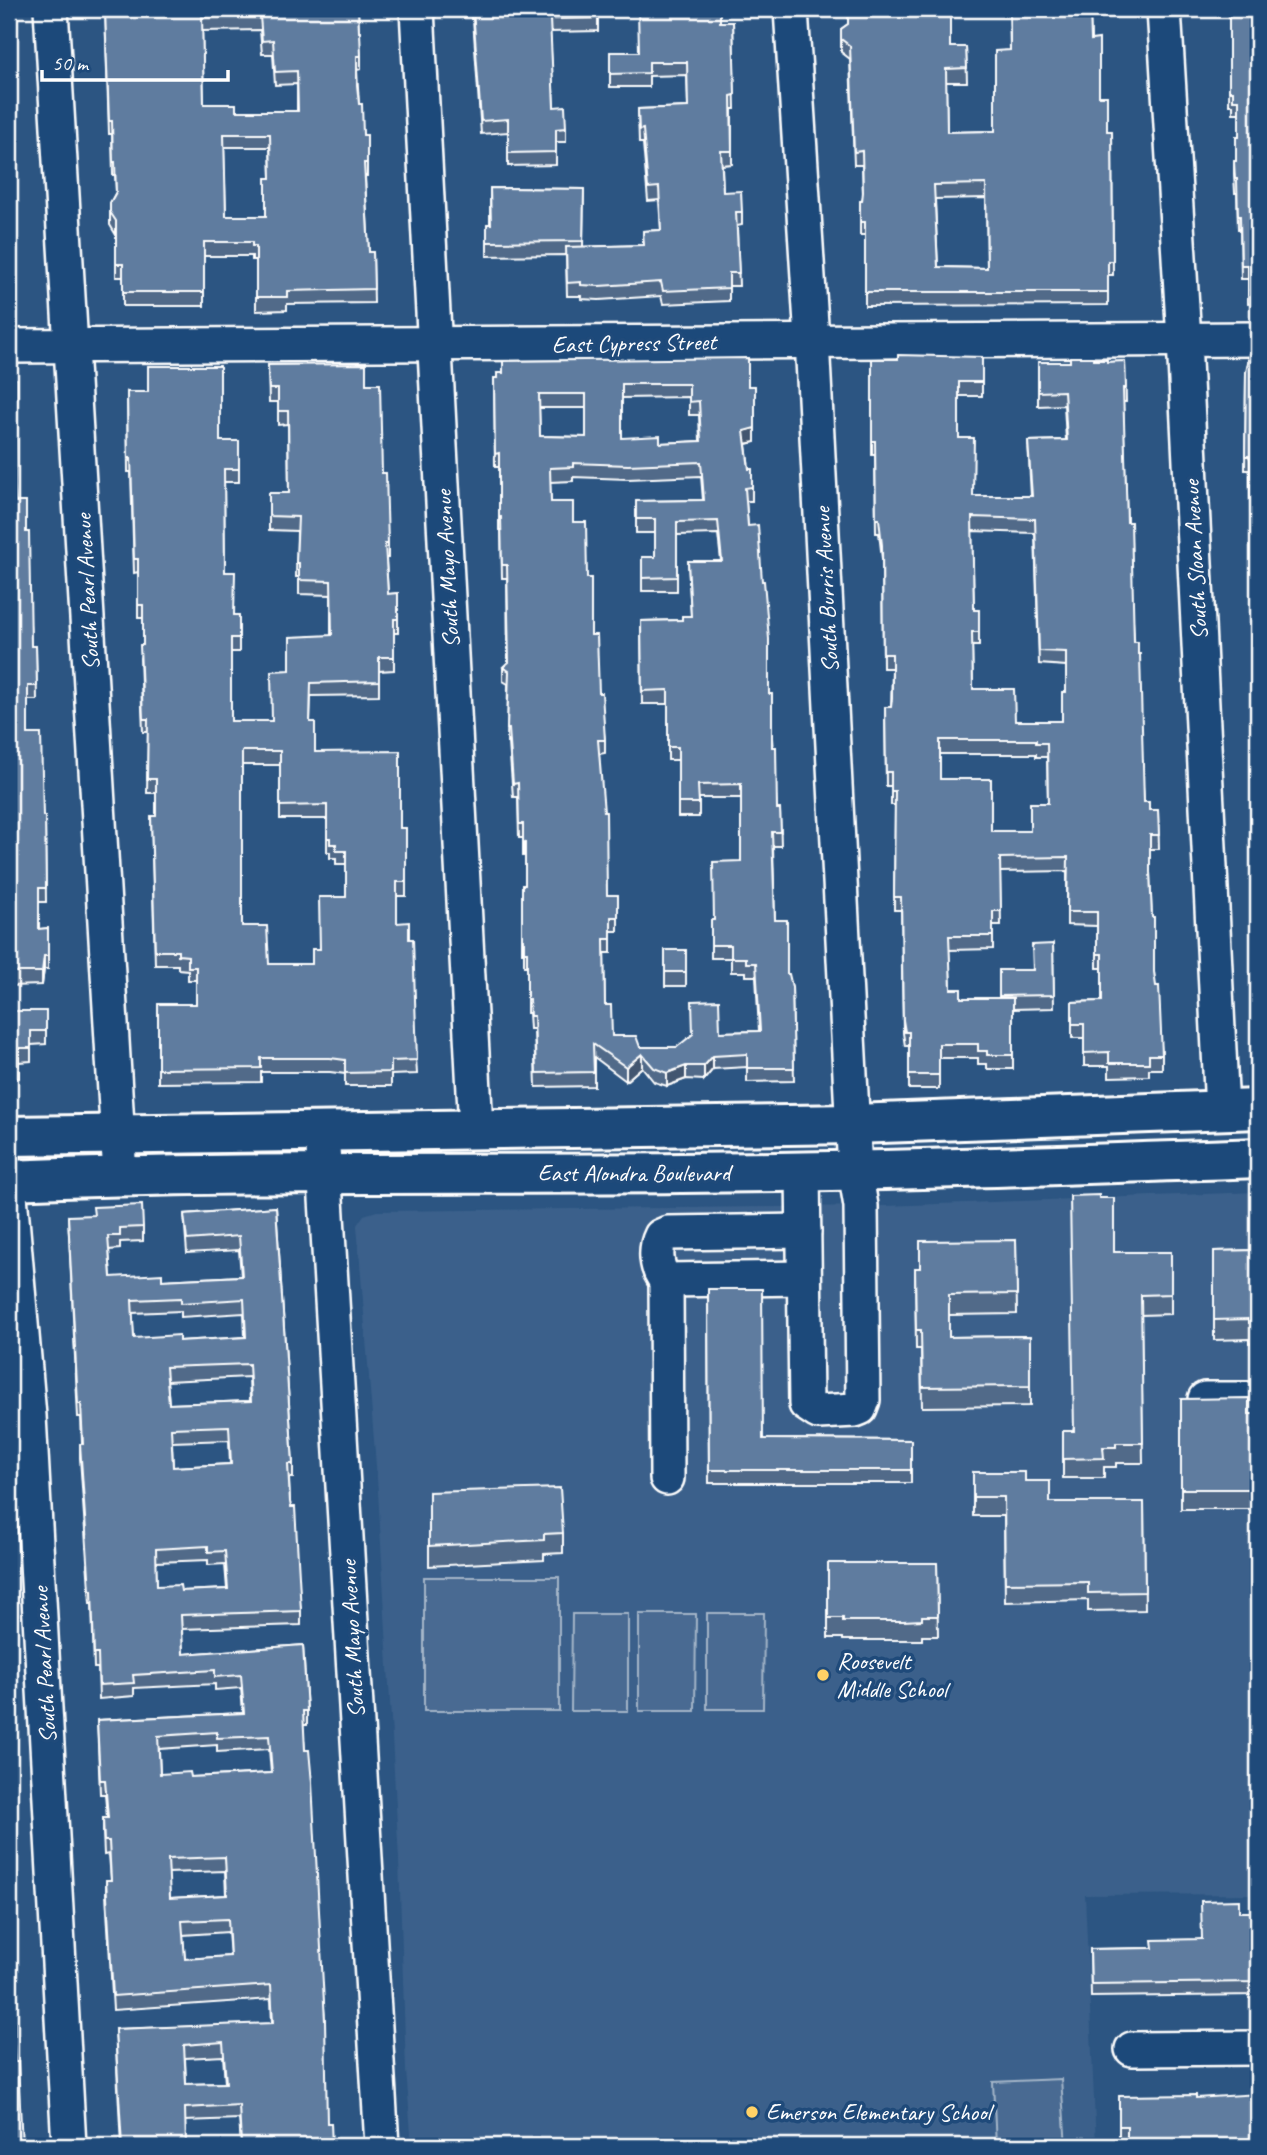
<svg xmlns="http://www.w3.org/2000/svg" width="1267" height="2155" viewBox="0 0 1267 2155" font-family="Caveat,sans-serif">
  <style>
    .built { fill: #3b618b }
    .green { fill: #486b92; stroke: #a4b5c8; stroke-width: 2 }
    .lines { fill: none; stroke-linecap: round; stroke-linejoin: round }
    .minor-casing { stroke: #fff; stroke-width: 38 }
    .major-casing { stroke: #fff; stroke-width: 44 }
    .minor { stroke: #1f4a7a; stroke-width: 33 }
    .major { stroke: #1f4a7a; stroke-width: 38 }
    .wall { fill: #516b89; stroke: #fff; stroke-width: 2; fill-rule: evenodd }
    .shaded-wall { fill: #42576f; stroke: #fff; stroke-width: 2 }
    .building { fill: #5e7c9f; stroke: #fff; stroke-width: 2; fill-rule: evenodd }
    .poi-dot { fill: #ffd166; stroke: #1f4a7a; stroke-width: 2.5 }
    .labels { text-anchor: middle; stroke-width: 7; stroke-linejoin: round; paint-order: stroke }
    .street-label { font-size: 24px; fill: #fff; stroke: #1f4a7a }
    .poi-label { font-size: 24px; fill: #fff; stroke: #1f4a7a; text-anchor: start }
  </style>
  <rect width="100%" height="100%" fill="#2c5582"/>
  <filter id="ink" filterUnits="userSpaceOnUse"><feTurbulence type="fractalNoise" baseFrequency=".0143" numOctaves="2"/><feDisplacementMap in="SourceGraphic" scale="14" xChannelSelector="R" yChannelSelector="G"/><feConvolveMatrix kernelMatrix="1 2 1 2 8 2 1 2 1" color-interpolation-filters="sRGB"/></filter>
  <g filter="url(#ink)">
    <polygon class="built" points="1258,1192 1258,1894 1085,1895 1096,2146 412,2146 406,2070 399,1859 378,1491 357,1225 364,1215 377,1211 885,1206"/>
    <g class="green">
      <rect x="424" y="1577" width="135" height="134"/>
      <polygon points="707,1613 764,1613 763,1709 707,1709"/>
      <polygon points="572,1614 628,1614 628,1711 571,1711"/>
      <polygon points="639,1614 696,1614 695,1711 639,1711"/>
      <polygon points="1061,2079 1066,2146 996,2146 993,2082"/>
    </g>
    <g class="lines">
      <g class="minor-casing">
        <g id="minor">
          <polyline points="51,9 120,1176"/>
          <polyline points="417,9 476,1129"/>
          <polyline points="791,9 812,340 855,1171 861,1206 863,1400 860,1408 855,1410 818,1412 806,1404 803,1171"/>
          <polyline points="1164,9 1184,340 1222,1111"/>
          <polyline points="9,346 1258,339"/>
          <polyline points="322,1131 382,2146"/>
          <polyline points="9,1184 29,1416 69,2146"/>
          <path d="M804,1231L668,1233L661,1236C654,1250 656,1269 666,1280L804,1278"/>
          <polyline points="666,1280 667,1478"/>
          <polyline points="1205,1399 1258,1399"/>
          <polyline points="1132,2049 1258,2048"/>
        </g>
      </g>
      <g class="major-casing">
        <g id="major">
          <polyline points="9,1136 854,1124 1258,1109"/>
          <path d="M9,1180C232,1171 457,1175 681,1173C873,1172 1066,1165 1258,1158"/>
        </g>
      </g>
      <use href="#minor" class="minor"/>
      <use href="#major" class="major"/>
    </g>
    <g class="wall">
      <path d="M105,9H358L359,32L361,56V69L357,70L359,104L363,135H367V176H365L369,252H373L374,303L287,304V310L256,311V260H252V256H204V306H123V277H116V235L110,225V203L116,192L115,175H113L112,134H109ZM260,30L262,54H273L275,85L297,84V111H236L204,104L202,31ZM224,147H270L271,178L266,216H226Z"/>
      <polygon points="471,9 598,9 598,31 550,32 554,107 566,128 566,142 556,142 556,165 508,166 508,132 481,134 473,19 471,19"/>
      <path d="M1009,9H1097V15H1090L1091,40L1099,96L1107,131H1112L1113,275H1108V305L865,306V235H860V201H862L863,196L862,165H854L850,59L841,52V29L848,24L950,47H966L967,82H946L947,132L995,131L1010,50ZM986,198L987,268L938,267L935,199Z"/>
      <polygon points="1228,9 1258,9 1258,303 1248,304 1248,279 1241,279 1240,229 1238,229 1237,193 1235,193 1234,174 1234,161 1236,161 1239,137 1239,113 1233,113 1233,105 1229,105 1230,30"/>
      <polygon points="720,22 733,22 735,109 732,109 732,164 722,165 723,192 742,212 742,225 737,226 739,286 729,286 729,301 663,304 661,296 599,300 581,299 581,296 567,296 566,255 487,256 487,224 490,224 490,188 584,189 583,247 643,245 643,231 661,230 659,200 648,201 643,143 639,143 638,109 688,107 687,75 649,76 649,87 610,87 610,52 638,52"/>
      <polygon points="9,252 12,252 13,303 9,303"/>
      <path d="M982,357V396H959V438L973,496H1031L1028,441L1066,440L1064,405L1038,406V362H1070L1093,360L1107,362L1125,361L1126,402H1123L1127,522L1144,802L1149,810H1158L1159,849H1150V872L1154,972L1162,1055V1069H1149V1076L1109,1077V1066H1084V1038H1072V1002L1102,1001V968H1097V926L1067,925V871L1000,872L1001,925H993V949L949,950L951,989L961,998H999V970H1032L1053,944L1054,1008L1013,1009V1069H987V1064H978V1058H939V1089H909V1046H905L903,1033L901,910H894L895,805H891V786H886L885,707H891L892,668H883L882,559L879,533H876L875,455H872V359ZM972,531L1035,533L1039,664L1066,666V692L1062,721H1015L973,689L972,646H979V610H974ZM940,754H1036V757H1047L1048,803L1030,831H991L940,779Z"/>
      <polygon points="1258,358 1258,577 1255,577 1254,516 1251,516 1250,472 1249,470 1245,470 1246,372"/>
      <path d="M268,365L366,384L382,473L388,544V558H386L388,594L398,593V633H394V670L379,671V695L311,696L310,722L315,752L400,828H406V896H397V923L409,939L417,1074L391,1075V1086H345V1074L330,1072H261V1082L158,1083V1004H196V980H188V970L178,969V965H155L151,816H156V793H147L148,732H143L140,658L143,645V618H138V572L134,573L131,472H128L127,392L220,441H239V482H224L225,572L234,615H239V652H231V721H272L290,670L331,635V595L299,594V577H296L297,531L269,530V493H289L288,424L278,425V402H269ZM242,765H280V819H327V852H330V858H336V864H346V897L312,964H269L242,926Z"/>
      <path d="M497,373L748,386L755,442L746,444L749,469H752V501H746L748,526L769,694L777,809H780L781,846H773L775,920L787,974L792,987L794,1081L747,1082V1067L713,1069L704,1080L686,1079L667,1086L654,1082L642,1067L626,1081L594,1057V1086L536,1087L534,1029H530L529,1013H527V966H524V953H522V885H525V856H523V838H519L518,797H513L509,743H507L508,684L503,681V667L508,662L507,578H502L501,530H499V467H495L494,378H497ZM689,397V415H699L700,441L660,443L622,438V398ZM539,408H586V437L540,436ZM701,476L703,500L636,501V533H655V557H642V591H677V535L718,534L721,561H688L691,616L682,620L641,621L642,704H668V760H678V817H699V798H741V861L714,920H711V958H731V972H746V976H756L759,1031L720,1032L677,1047H640L612,1036L605,1005L604,953H611V931H618V895H607L599,754L605,753V740L591,635L587,578L573,522L551,502L550,482L573,481V477L628,479Z"/>
      <polygon points="9,379 16,502 26,532 31,646 36,646 37,700 28,700 28,734 43,816 45,816 46,902 39,902 39,929 48,928 48,969 44,969 42,985 9,986"/>
      <rect x="665" y="950" width="21" height="36"/>
      <polygon points="9,1011 46,1011 46,1044 31,1045 31,1061 19,1062 19,1078 9,1078"/>
      <path d="M276,1207L293,1464V1478H289L290,1502L301,1611V1625L182,1629L183,1654L303,1645L307,1711V1725H303L325,2021L241,2144L239,2119L185,2121L186,2146H121L115,2029L272,2024L271,1999L113,2010L106,1894V1880H111L109,1854L104,1855L103,1832V1818H107L105,1794H100L97,1720L243,1713L241,1688L215,1690V1684L134,1688V1696L99,1699L98,1668H94L92,1603H90L80,1458V1444H82L81,1417H78L68,1216L143,1227V1241L120,1242V1249L109,1250L111,1277L162,1280L241,1276L239,1250L187,1253L184,1214ZM181,1311V1317L244,1313L245,1337L179,1341L134,1338L132,1313ZM249,1377L250,1401L169,1404L167,1381ZM229,1440L230,1464L173,1467L172,1442ZM208,1560V1565L225,1564L227,1589L181,1591L157,1586L156,1562ZM217,1745V1752L269,1749L271,1773L191,1777L160,1774L159,1749ZM225,1871L226,1895L170,1898L168,1873ZM228,1932L230,1956L185,1959L183,1935ZM223,2056L225,2083L186,2084L185,2058Z"/>
      <polygon points="1016,1240 1017,1314 949,1315 949,1337 1030,1336 1030,1406 922,1407 921,1349 916,1349 915,1268 920,1268"/>
      <polygon points="1258,1250 1258,1343 1249,1343 1249,1339 1214,1340 1214,1251"/>
      <polygon points="1114,1252 1171,1252 1171,1314 1141,1315 1143,1463 1116,1463 1116,1467 1104,1467 1104,1478 1063,1478 1063,1431 1073,1431"/>
      <polygon points="708,1289 763,1439 911,1440 911,1483 709,1483"/>
      <polygon points="1181,1399 1249,1414 1258,1414 1258,1509 1181,1509"/>
      <polygon points="973,1472 1025,1481 1050,1502 1144,1502 1145,1610 1088,1611 1088,1600 1005,1602 1004,1516 973,1516"/>
      <polygon points="429,1492 563,1533 563,1553 544,1554 544,1560 429,1566"/>
      <polygon points="828,1563 937,1563 938,1636 922,1636 922,1640 843,1640 843,1638 828,1638"/>
      <polygon points="1239,1912 1258,1912 1258,1995 1091,1997 1090,1949 1153,1948 1202,1939"/>
      <polygon points="9,1938 15,2021 15,2035 13,2035 9,2146"/>
      <polygon points="1119,2096 1196,2098 1127,2140 1119,2140"/>
    </g>
    <g class="shaded-wall">
      <polygon points="755,428 755,442 744,444 744,431"/>
      <polygon points="44,956 44,969 42,985 42,972"/>
      <polygon points="642,1054 642,1067 626,1081 626,1067"/>
      <polygon points="713,1056 713,1069 704,1080 704,1066"/>
      <polygon points="686,1066 686,1079 667,1086 667,1073"/>
    </g>
    <g class="building">
      <path d="M105,9H358L359,32H360L361,56H357V85L359,104H362L363,135H367V163H364L369,252H373L374,289L287,291V297H256V246H252V242H204V292H123V264H116V221L110,212V203L116,192L115,162H113L112,121H109ZM260,16L262,41L273,40L275,72L297,71L298,111H236V104H204L202,17ZM224,134H270L271,178H266V216H226Z"/>
      <polygon points="473,9 598,9 598,18 550,19 554,107 565,106 566,128 556,129 556,152 508,153 508,119 481,121"/>
      <polygon points="638,9 720,9 720,22 733,22 735,95 731,96 732,151 721,151 723,192 741,191 742,212 736,212 739,273 729,273 729,288 663,291 661,282 599,286 581,285 581,282 567,283 566,247 644,245 643,231 661,230 659,187 648,188 643,129 639,130 638,109 688,107 687,62 649,62 649,73 610,74 610,52 639,52"/>
      <path d="M848,9H950V47H966L967,68L946,69L947,132L995,131V51L1010,50V9H1090L1091,40L1099,39V96H1107V131H1112L1113,261H1108V292H865V222H860V201H862L863,192L862,151L854,152L850,46L841,39V29L848,24ZM986,184L987,268L938,267L934,185Z"/>
      <polygon points="1229,9 1258,9 1258,290 1248,290 1248,265 1241,265 1240,216 1238,216 1237,179 1235,179 1234,161 1236,161 1236,137 1239,137 1239,100 1233,100 1233,91 1229,91"/>
      <polygon points="490,188 584,189 583,241 487,242 487,224 491,224"/>
      <polygon points="9,252 12,252 13,289 9,289"/>
      <path d="M898,355L982,357V382H959V438H974L973,496H1032L1028,441L1067,440L1064,391L1038,392V362H1070V357H1093V360H1107V362L1125,361L1126,388H1123L1127,522H1131L1134,642H1138V654H1140L1144,802H1149V810H1158L1159,835H1150V872L1152,917H1154V972L1156,986H1159L1162,1055H1149V1063H1109V1052L1084,1053V1024H1072V1002L1102,1001V954H1097V912H1067L1068,857L1000,858L1001,911H993V936H949L951,989H961V998H1013V1055H987V1051H978V1044H939V1075H909V1032H905L903,1020L901,897H894L895,791H891V772H886L885,707H891L892,699V654H883L882,545L879,519H876L875,441H872V359H898ZM972,517L1035,519L1039,651L1066,652V692H1062V721H1015L1014,689H973L972,632H979V610H974ZM940,740H1036V743H1047L1048,803H1030V831H991V779H940Z"/>
      <polygon points="1249,357 1258,358 1258,563 1255,563 1254,503 1251,503 1250,459 1249,456 1245,456 1246,372"/>
      <path d="M748,358V386H755V428L744,431L749,469H752V487L745,488L748,526L758,525L762,581H764L769,639V694H772V747H776L777,809H780L781,832H772L775,920H787V974H789L792,987L794,1068H747V1054L713,1056L704,1066H686L667,1073L654,1068L642,1054L626,1067L593,1044L594,1072L536,1073L534,1016H530L529,999H527V952H524V939H522V885H525V842L523,843V824H519L518,783L513,784L509,729H507L509,671L503,667L509,662L507,565H502L501,517H499V453L495,454L494,378H498L497,373H503V361ZM622,384H689V402L699,401L701,441L660,443V436L622,438ZM539,394H586V437L540,436ZM701,462L704,500L636,501V519H655V557H642V578L677,577V522L718,521L722,561H688L691,616H682V620L641,621L642,691L668,690V747H678V803H699L698,785L741,784V861L713,862L714,920H711V945H731V958H746V963H756L760,1031L720,1032L719,1000L692,1001L693,1034L677,1047H640L636,1036H612L611,1005H605L604,939H611V917H618V895H607L606,812H604L598,740H605L602,693H599L597,635H591V578H587L586,522H573V502H551L550,468L573,467V463L628,465Z"/>
      <path d="M366,364V384H380L382,473H386L388,544H385L388,594L398,593V619H394V657H379V681L311,683L310,722H315V752L400,751V828H406V882H397V923L409,922V939H413L417,1060L391,1061V1072L345,1073V1060L330,1058H261V1068L158,1069V1004H196V967H188V956L178,955V951H155L151,816H156V779H147L148,719H143L140,645H143V605H138V559H134L131,458H128L127,392H148V366H220V441H239V469H224L225,572H235L234,615H239V638H231V721H272L271,671L290,670V637L332,635L331,581L299,580V563H296L298,517L269,516V493H289L288,411H278V389H269L268,365ZM242,751H280V806L327,805V838H330V844H336V851H346V897H319L320,949H312V964H269L267,926H242Z"/>
      <polygon points="9,379 17,379 15,502 26,502 26,532 29,532 31,646 36,646 37,686 28,686 28,734 41,734 43,816 45,816 46,888 39,888 39,929 48,928 48,956 44,956 42,972 9,972"/>
      <polygon points="1053,944 1054,995 999,996 999,970 1033,970 1032,945"/>
      <rect x="665" y="950" width="21" height="22"/>
      <polygon points="9,1011 46,1011 46,1031 31,1031 31,1048 19,1048 19,1065 9,1065"/>
      <polygon points="1099,1195 1099,1198 1114,1198 1114,1252 1171,1252 1171,1294 1141,1295 1143,1443 1116,1443 1116,1447 1103,1447 1104,1458 1063,1459 1063,1431 1074,1431 1070,1196"/>
      <path d="M142,1205L143,1227L120,1228V1236H108L111,1277L162,1274V1280L242,1276L239,1236L187,1240L184,1214L276,1207L293,1464H288L290,1502L291,1507H295L301,1611L181,1615L183,1654L303,1645L307,1711H303L305,1750H309L312,1783L325,2021L327,2123H331L332,2146H189L241,2144L239,2105L185,2108L186,2146H122L115,2029L273,2023L271,1985L113,1996L106,1880H111L109,1841H104L103,1818H108L105,1780H100L97,1720L244,1713L241,1675L215,1677V1670L133,1675L134,1683L99,1685L98,1654H94L92,1590H90L80,1444H83L81,1404H78L68,1216L94,1215L93,1207ZM181,1298V1303L244,1299L246,1337L179,1341V1335L134,1338L132,1300ZM249,1364L251,1401L169,1404L166,1367ZM229,1426L231,1464L173,1467L171,1428ZM208,1546V1552L225,1551L228,1589L181,1591L180,1585L157,1586L156,1549ZM217,1732V1738L269,1736L272,1773L191,1777L190,1772L160,1774L158,1736ZM225,1857L227,1895L170,1898L168,1859ZM228,1919L230,1956L185,1959L182,1921ZM223,2042L226,2083L186,2084L184,2045Z"/>
      <polygon points="1016,1240 1017,1294 949,1295 949,1337 1030,1336 1030,1386 922,1387 921,1330 916,1330 915,1268 920,1268 920,1241"/>
      <polygon points="1258,1250 1258,1323 1249,1323 1249,1319 1214,1320 1214,1251"/>
      <polygon points="708,1289 762,1289 763,1439 911,1440 911,1470 709,1470"/>
      <polygon points="1249,1398 1249,1414 1258,1414 1258,1489 1181,1489 1181,1399"/>
      <polygon points="973,1472 1025,1472 1025,1481 1050,1481 1050,1502 1144,1502 1145,1592 1088,1593 1088,1582 1005,1583 1004,1497 973,1497"/>
      <polygon points="560,1488 563,1533 544,1534 544,1540 429,1546 429,1492"/>
      <polygon points="828,1563 937,1563 938,1616 922,1616 922,1620 903,1621 843,1621 843,1618 828,1618"/>
      <polygon points="1239,1900 1239,1912 1258,1912 1258,1982 1091,1984 1090,1949 1153,1948 1152,1940 1202,1939 1201,1901"/>
      <polygon points="9,1938 10,1938 15,2021 13,2022 15,2062 18,2062 22,2146 9,2146"/>
      <polygon points="1258,2094 1258,2146 1127,2146 1127,2126 1119,2126 1119,2096 1196,2095 1196,2098"/>
    </g>
  </g>
  <g class="poi-dot">
    <circle cx="823" cy="1675" r="7"/>
    <circle cx="752" cy="2112" r="7"/>
  </g>
  <g class="labels">
    <g class="street-label">
      <text transform="translate(634 343) rotate(-1)" y="8">East Cypress Street</text>
      <text transform="translate(1195 560) rotate(-93)" y="8">South Sloan Avenue</text>
      <text transform="translate(447 569) rotate(-93)" y="8">South Mayo Avenue</text>
      <text transform="translate(826 590) rotate(-93)" y="8">South Burris Avenue</text>
      <text transform="translate(87 592) rotate(-93)" y="8">South Pearl Avenue</text>
      <text x="634" y="1181">East Alondra Boulevard</text>
      <text transform="translate(352 1639) rotate(-93)" y="8">South Mayo Avenue</text>
      <text transform="translate(44 1665) rotate(-93)" y="8">South Pearl Avenue</text>
    </g>
    <g class="poi-label">
      <text x="837" y="1669">Roosevelt<tspan x="837" dy="28">Middle School</tspan></text>
      <text x="766" y="2120">Emerson Elementary School</text>
    </g>
  </g>
  <rect width="1267" height="2155" fill="none" stroke="#1f4a7a" stroke-width="35"/>
  <rect x="18" y="18" width="1232" height="2120" fill="none" stroke="#fff" stroke-width="2.5" filter="url(#ink)"/>
  <path d="M42 70v10h186v-10" fill="none" stroke="#ffffff" stroke-width="3.5"/>
  <text x="52" y="70" font-size="21" fill="#ffffff" stroke="#1f4a7a" stroke-width="5" paint-order="stroke">50 m</text>
</svg>
